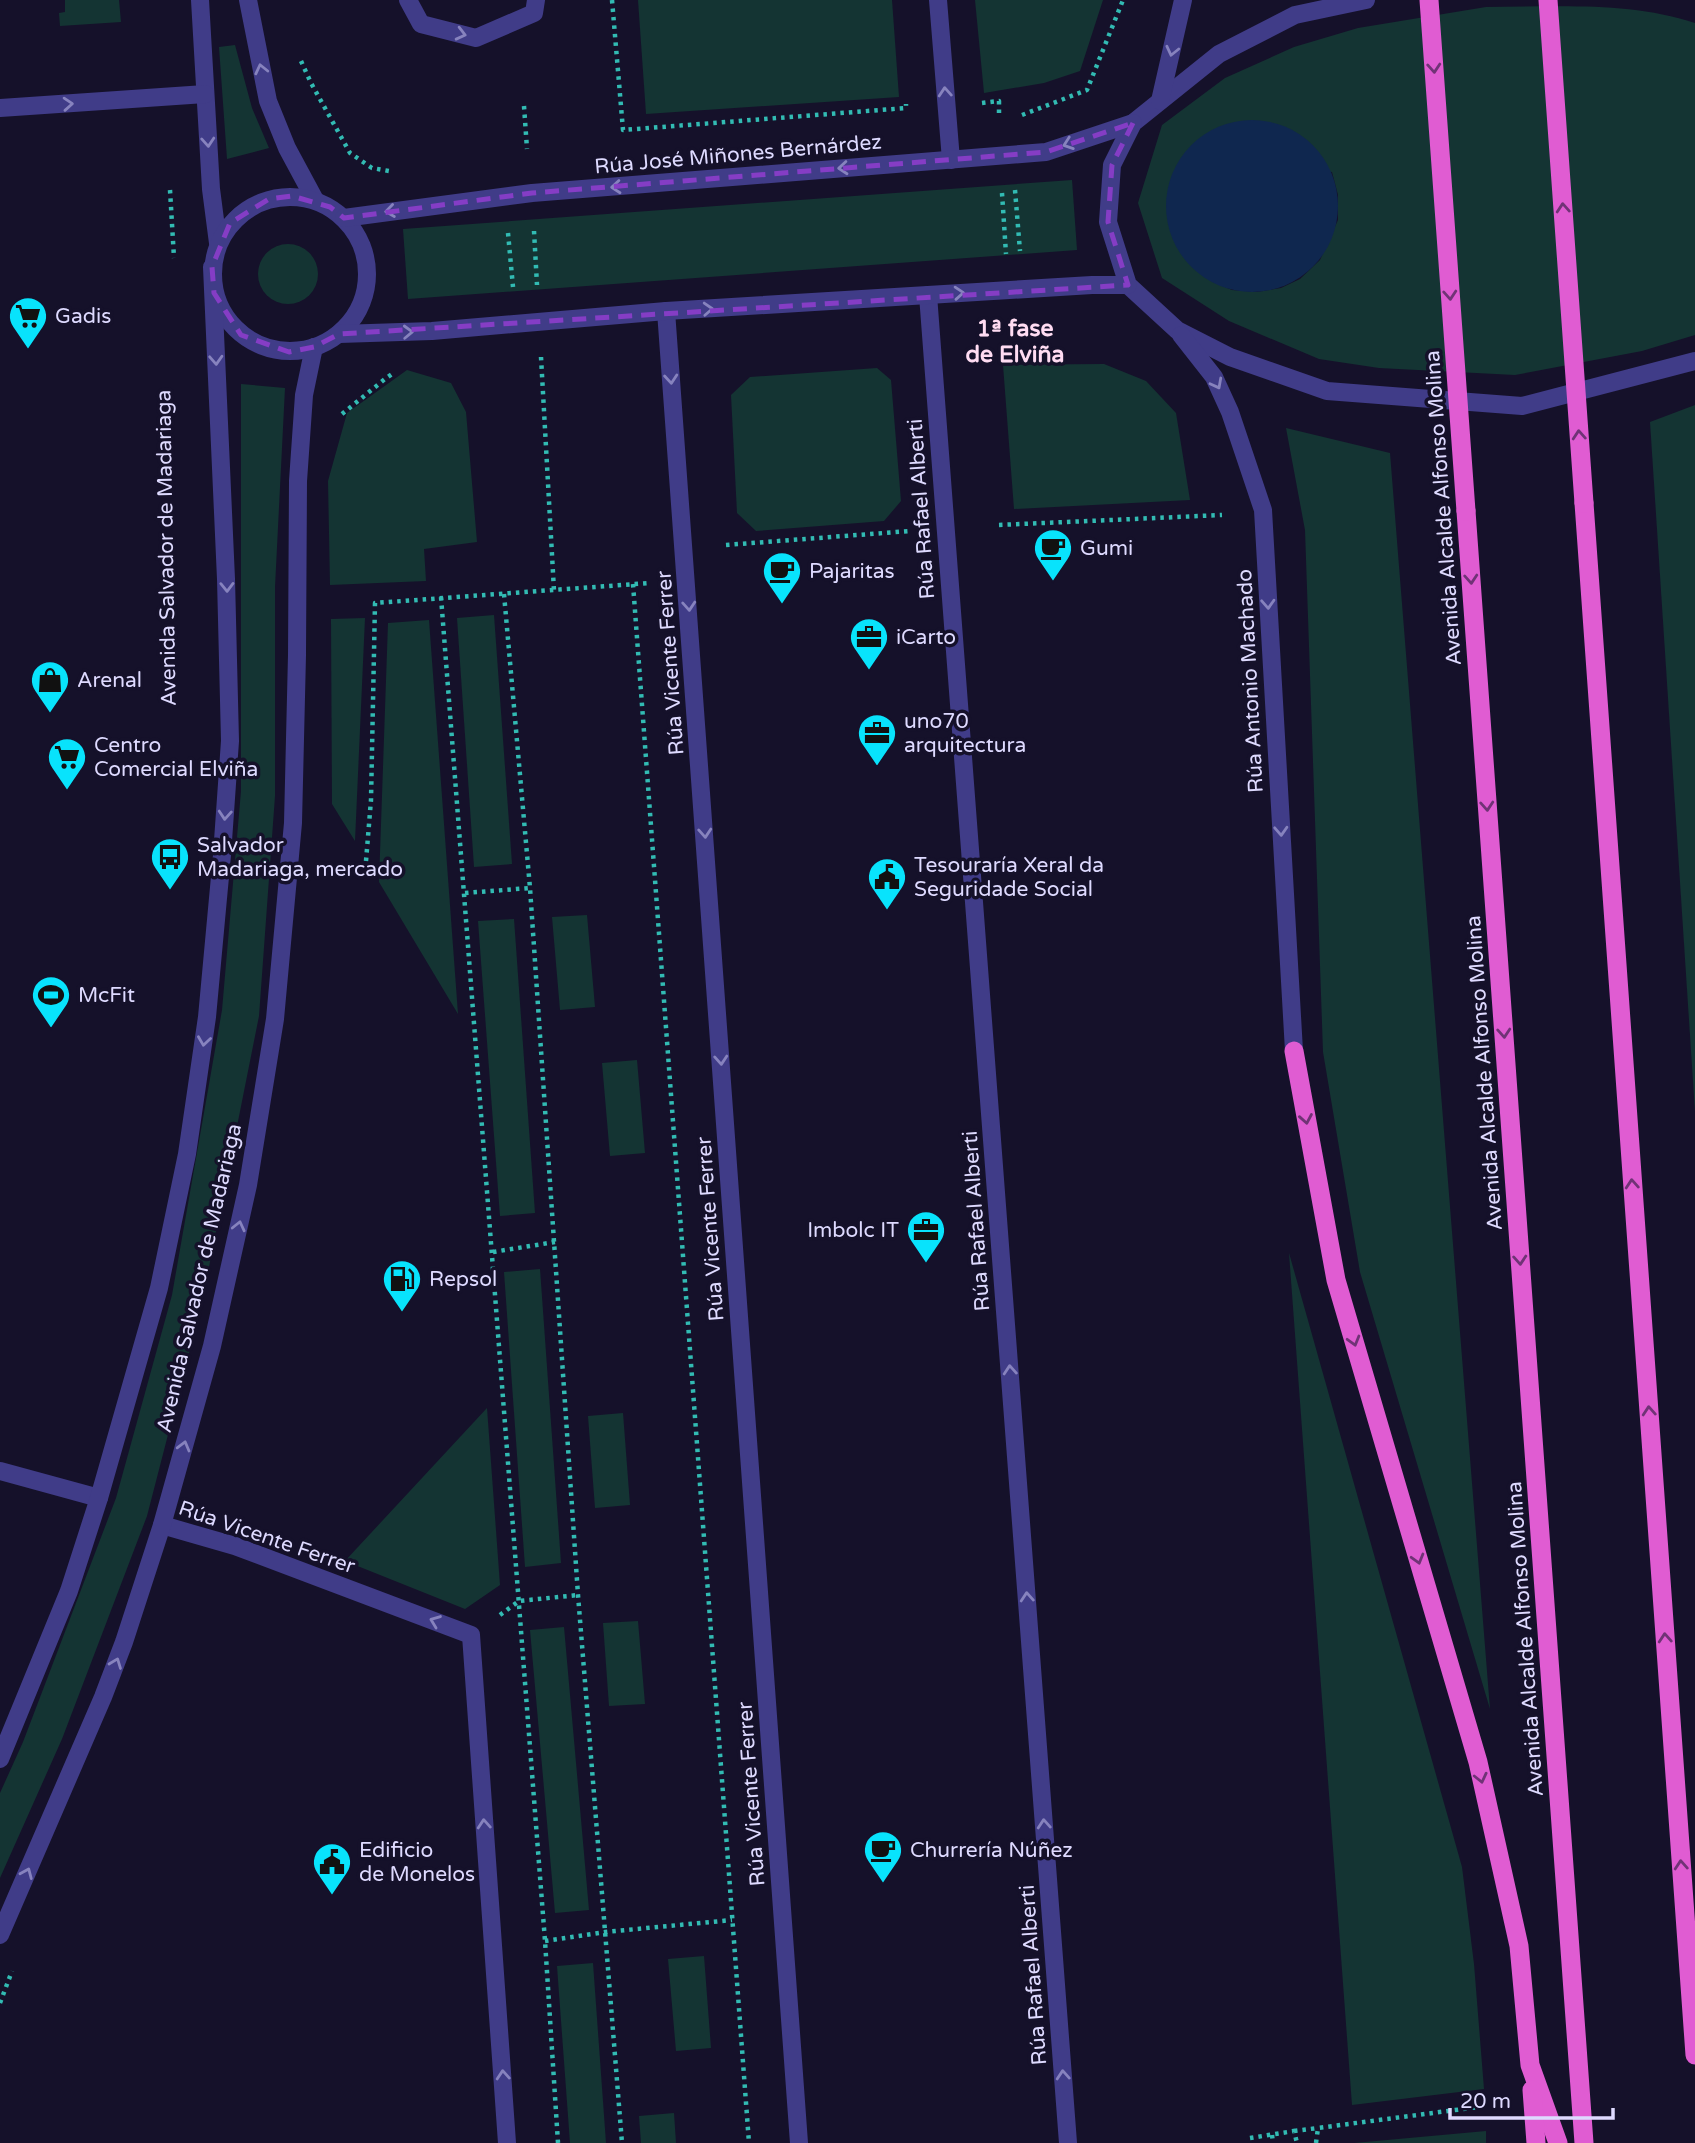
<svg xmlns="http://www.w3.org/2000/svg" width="1695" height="2143" viewBox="0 0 1695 2143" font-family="'Varela Round',sans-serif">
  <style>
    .green { fill: #143433; fill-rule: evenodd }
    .water { fill: #0f274f }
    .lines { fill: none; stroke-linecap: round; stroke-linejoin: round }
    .path { stroke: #32bbb3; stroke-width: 4.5; stroke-dasharray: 3.5 5; stroke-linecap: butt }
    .minor { stroke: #403c88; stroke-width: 18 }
    .trunk { stroke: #e05cd2; stroke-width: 19 }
    .trunk-bridge { stroke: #e05cd2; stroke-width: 19 }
    .oneway { stroke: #8783be }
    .oneway2 { stroke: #703376 }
    .marked { fill: none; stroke: #853dc5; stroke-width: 5; stroke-dasharray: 14 9; stroke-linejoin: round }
    .labels { text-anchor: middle; stroke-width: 7; stroke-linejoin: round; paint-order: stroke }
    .street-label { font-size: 21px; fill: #dedaff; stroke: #15112a }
    .poi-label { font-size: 21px; fill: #dedaff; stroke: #15112a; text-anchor: start }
    .neighbourhood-label { font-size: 23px; font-weight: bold; fill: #ffdcf2; stroke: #15112a }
  </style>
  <rect width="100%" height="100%" fill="#15112a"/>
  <g class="green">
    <polygon points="65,0 119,0 121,22 60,26 59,13 65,12"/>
    <polygon points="638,0 892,0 899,97 646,114"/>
    <polygon points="975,0 1103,0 1080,71 1044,83 984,93"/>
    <path d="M1486,7C1555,7 1629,1 1695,23V335L1642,351L1515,375L1379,368L1319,359L1229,321L1162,278L1138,203L1162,125L1225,78L1294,47L1358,28ZM1184,155L1332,172L1338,195V220L1320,260L1300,279L1281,288L1257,292L1232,290L1213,282L1167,197L1172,176Z"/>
    <polygon points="235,45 252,108 269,148 227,159 219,47"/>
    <polygon points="1072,180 1077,250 408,299 403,229"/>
    <circle cx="288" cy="274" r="30"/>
    <polygon points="1104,364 1146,381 1176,413 1190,500 1014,509 1003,365"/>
    <polygon points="877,368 891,380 901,501 884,521 756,531 737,513 731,395 750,377"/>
    <polygon points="407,370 451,383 466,412 477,542 424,549 426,581 330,585 328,481 347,413"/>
    <polygon points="241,384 285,388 275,587 275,796 259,1016 201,1307 147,1516 62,1739 0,1878 0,1793 23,1742 116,1498 172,1295 222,1010 241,791"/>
    <polygon points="1695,405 1695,1112 1650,422"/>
    <polygon points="1286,428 1390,453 1490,1709 1360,1272 1323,1052 1305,530"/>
    <polygon points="494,615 512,864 474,867 457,618"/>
    <polygon points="365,618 355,841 332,804 331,619"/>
    <polygon points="429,620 458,1014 379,882 388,623"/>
    <polygon points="587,915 595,1007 560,1010 552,917"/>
    <polygon points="514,919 535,1213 500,1216 478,921"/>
    <polygon points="637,1060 645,1153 610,1156 602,1063"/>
    <polygon points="1289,1253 1462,1867 1474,1964 1484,2089 1352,2105"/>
    <polygon points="540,1269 561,1563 525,1567 504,1272"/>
    <polygon points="487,1408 500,1585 465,1609 345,1561"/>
    <polygon points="623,1413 630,1505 595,1508 588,1416"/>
    <polygon points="638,1621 645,1704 609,1706 603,1623"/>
    <polygon points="564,1627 589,1910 555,1913 530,1630"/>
    <polygon points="704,1956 711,2048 676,2051 668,1959"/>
    <polygon points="593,1963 606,2143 570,2143 557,1966"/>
    <polygon points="674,2113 676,2143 641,2143 639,2116"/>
    <polygon points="1486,2131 1486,2143 1354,2143"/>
  </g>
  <circle class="water" cx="1252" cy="206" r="86"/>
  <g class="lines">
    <g class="path">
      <polyline points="612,0 623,130 906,108 906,104"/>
      <polyline points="301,61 311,83 350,153 372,168 389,171"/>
      <polyline points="982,103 999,101 999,118"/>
      <polyline points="524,106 527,149"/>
      <polyline points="1022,115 1087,90 1123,0"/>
      <polyline points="170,190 174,258"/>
      <polyline points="1015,190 1020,251"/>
      <polyline points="1002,193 1006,254"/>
      <polyline points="534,231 537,285"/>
      <polyline points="508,233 513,287"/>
      <polyline points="541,357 554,591"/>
      <polyline points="342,414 385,379 395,372"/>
      <polyline points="999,525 1222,515"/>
      <polyline points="726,545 910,531"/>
      <polyline points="633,584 749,2143"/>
      <polyline points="504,594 530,888 578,1595 622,2143"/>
      <polyline points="441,597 545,1941 558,2143"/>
      <polyline points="366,861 371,800 375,603 649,583"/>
      <polyline points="465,893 530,888"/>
      <polyline points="493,1252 555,1242"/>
      <polyline points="500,1615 519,1601 578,1595"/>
      <polyline points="545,1941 605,1932 732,1920"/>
      <polyline points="0,2003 12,1971"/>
      <polyline points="1294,2131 1318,2128"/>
      <polyline points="1272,2135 1273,2143"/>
      <polyline points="1250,2138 1294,2131 1297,2143"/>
      <polyline points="1316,2143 1318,2128 1486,2106"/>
    </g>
    <g class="minor">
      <polyline points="200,0 211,189 218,243"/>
      <polyline points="248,0 268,101 287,148 315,200"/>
      <polyline points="408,0 421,24 476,38 534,13 536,0"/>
      <polyline points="938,0 951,160"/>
      <polyline points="1366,0 1295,15 1219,54 1133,123 1112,165 1108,222 1128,285 1177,330 1230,357 1327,391 1522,406 1695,361"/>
      <polyline points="1160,101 1183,0"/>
      <polyline points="0,108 205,94"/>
      <circle cx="290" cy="274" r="77"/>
      <polyline points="344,218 532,193 1046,152 1133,123"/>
      <polyline points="928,295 1068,2143"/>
      <polyline points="666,311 799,2143"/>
      <polyline points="339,334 432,331 666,311 1092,285 1128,285"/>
      <polyline points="1181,335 1214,377 1230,412 1263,510 1294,1051"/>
      <polyline points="0,1471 99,1498"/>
      <polyline points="162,1525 235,1546 471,1635 507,2143"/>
      <polyline points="0,1759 69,1591 99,1498 159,1288 187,1154 207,1017 222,855 230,741 226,579 212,267"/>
      <polyline points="0,1935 103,1697 124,1642 162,1525 212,1346 248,1185 275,1019 293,823 297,655 298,481 304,395 314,347"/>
    </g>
    <g class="trunk">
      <polyline points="1584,503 1695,2055"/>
      <polyline points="1466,511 1584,2143"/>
      <polyline points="1294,1051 1336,1280 1478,1762 1519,1946 1530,2065 1558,2143"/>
      <polyline points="1532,2090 1536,2143"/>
    </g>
    <g class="trunk-bridge">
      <polyline points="1429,0 1466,511"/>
      <polyline points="1548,0 1584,503"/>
    </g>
  </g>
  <defs><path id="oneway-chevron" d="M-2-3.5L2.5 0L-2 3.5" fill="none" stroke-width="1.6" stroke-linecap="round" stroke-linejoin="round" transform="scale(1.75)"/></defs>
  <g class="oneway">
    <use href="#oneway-chevron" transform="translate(461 34) rotate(14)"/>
    <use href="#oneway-chevron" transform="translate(1172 51) rotate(103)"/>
    <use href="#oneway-chevron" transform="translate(261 69) rotate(-103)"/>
    <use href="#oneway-chevron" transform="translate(945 92) rotate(-94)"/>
    <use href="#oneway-chevron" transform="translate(68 104) rotate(-4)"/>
    <use href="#oneway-chevron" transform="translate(208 142) rotate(86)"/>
    <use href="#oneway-chevron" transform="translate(1068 144) rotate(161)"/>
    <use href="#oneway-chevron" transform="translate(843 168) rotate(175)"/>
    <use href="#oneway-chevron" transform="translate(616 187) rotate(175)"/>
    <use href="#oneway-chevron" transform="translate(390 211) rotate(172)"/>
    <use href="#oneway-chevron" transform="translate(959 293) rotate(-4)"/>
    <use href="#oneway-chevron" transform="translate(708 309) rotate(-3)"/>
    <use href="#oneway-chevron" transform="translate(408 332) rotate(-2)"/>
    <use href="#oneway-chevron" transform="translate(216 360) rotate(87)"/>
    <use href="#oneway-chevron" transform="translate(671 379) rotate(85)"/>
    <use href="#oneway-chevron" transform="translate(1217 384) rotate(62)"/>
    <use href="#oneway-chevron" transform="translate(227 587) rotate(89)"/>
    <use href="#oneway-chevron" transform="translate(1268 604) rotate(87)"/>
    <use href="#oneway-chevron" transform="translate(689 606) rotate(86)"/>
    <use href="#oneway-chevron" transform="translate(225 815) rotate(94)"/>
    <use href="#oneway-chevron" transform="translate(1281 831) rotate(87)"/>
    <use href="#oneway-chevron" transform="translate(705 833) rotate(86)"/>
    <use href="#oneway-chevron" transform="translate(204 1041) rotate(98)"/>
    <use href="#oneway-chevron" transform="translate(721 1060) rotate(86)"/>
    <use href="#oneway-chevron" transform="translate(239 1226) rotate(-77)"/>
    <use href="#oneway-chevron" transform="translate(1010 1370) rotate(-94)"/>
    <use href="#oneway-chevron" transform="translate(184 1446) rotate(-75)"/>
    <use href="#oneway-chevron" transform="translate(1027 1597) rotate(-94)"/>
    <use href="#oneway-chevron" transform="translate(435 1621) rotate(-159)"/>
    <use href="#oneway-chevron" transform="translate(116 1663) rotate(-69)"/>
    <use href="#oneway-chevron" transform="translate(484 1824) rotate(-94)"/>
    <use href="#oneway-chevron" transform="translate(1044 1824) rotate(-94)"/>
    <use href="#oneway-chevron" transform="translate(27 1873) rotate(-67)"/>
    <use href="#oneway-chevron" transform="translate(503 2075) rotate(-94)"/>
    <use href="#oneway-chevron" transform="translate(1063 2075) rotate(-94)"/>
  </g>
  <g class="oneway2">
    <use href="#oneway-chevron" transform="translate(1434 68) rotate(86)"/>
    <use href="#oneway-chevron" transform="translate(1563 208) rotate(-94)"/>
    <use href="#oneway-chevron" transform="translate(1450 295) rotate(86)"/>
    <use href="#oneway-chevron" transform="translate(1579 435) rotate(-94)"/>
    <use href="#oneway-chevron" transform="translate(1471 579) rotate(86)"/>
    <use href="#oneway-chevron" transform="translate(1487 806) rotate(86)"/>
    <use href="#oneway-chevron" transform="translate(1504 1033) rotate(86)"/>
    <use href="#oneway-chevron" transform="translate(1306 1119) rotate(80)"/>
    <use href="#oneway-chevron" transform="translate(1632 1184) rotate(-94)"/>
    <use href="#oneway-chevron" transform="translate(1520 1260) rotate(86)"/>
    <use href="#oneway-chevron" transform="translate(1354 1341) rotate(74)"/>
    <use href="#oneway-chevron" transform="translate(1649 1411) rotate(-94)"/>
    <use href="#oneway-chevron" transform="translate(1418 1559) rotate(74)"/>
    <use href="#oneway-chevron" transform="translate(1665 1638) rotate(-94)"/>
    <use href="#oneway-chevron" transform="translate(1481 1778) rotate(77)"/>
    <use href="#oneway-chevron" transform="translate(1681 1865) rotate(-94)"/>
  </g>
  <path class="marked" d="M1133,123L1112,165L1108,222L1128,285L339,334L314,347L289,352L241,335L214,293L212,267L230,223L269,199L292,196L330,207L344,218L532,193L1046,152Z"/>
  <defs>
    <g id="supermarket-pin" transform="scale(2.0125)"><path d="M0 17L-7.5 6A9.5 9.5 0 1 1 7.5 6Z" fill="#08e3fc" stroke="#15112a"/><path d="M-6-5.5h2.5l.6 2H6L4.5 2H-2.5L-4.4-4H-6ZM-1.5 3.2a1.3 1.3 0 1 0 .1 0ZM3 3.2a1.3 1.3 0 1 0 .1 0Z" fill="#111"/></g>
    <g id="cafe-pin" transform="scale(2.0125)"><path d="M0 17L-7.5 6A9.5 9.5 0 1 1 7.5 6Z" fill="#08e3fc" stroke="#15112a"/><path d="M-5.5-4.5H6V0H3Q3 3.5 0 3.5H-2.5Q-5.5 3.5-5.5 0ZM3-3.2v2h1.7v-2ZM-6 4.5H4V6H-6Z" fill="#111"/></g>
    <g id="office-pin" transform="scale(2.0125)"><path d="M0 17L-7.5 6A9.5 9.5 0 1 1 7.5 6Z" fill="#08e3fc" stroke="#15112a"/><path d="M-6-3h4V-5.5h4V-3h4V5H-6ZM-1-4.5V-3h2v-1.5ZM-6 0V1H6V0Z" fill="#111"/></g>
    <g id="shop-pin" transform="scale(2.0125)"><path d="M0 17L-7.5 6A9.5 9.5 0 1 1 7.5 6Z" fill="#08e3fc" stroke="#15112a"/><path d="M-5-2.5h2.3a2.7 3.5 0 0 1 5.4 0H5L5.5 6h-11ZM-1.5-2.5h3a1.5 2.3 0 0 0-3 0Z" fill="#111"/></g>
    <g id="bus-pin" transform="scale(2.0125)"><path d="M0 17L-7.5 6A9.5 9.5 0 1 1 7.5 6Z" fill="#08e3fc" stroke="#15112a"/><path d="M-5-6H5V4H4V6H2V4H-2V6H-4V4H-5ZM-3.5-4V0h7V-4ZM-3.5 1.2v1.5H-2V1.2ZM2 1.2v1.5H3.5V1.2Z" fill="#111"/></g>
    <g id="civic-pin" transform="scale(2.0125)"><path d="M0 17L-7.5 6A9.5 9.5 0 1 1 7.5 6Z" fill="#08e3fc" stroke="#15112a"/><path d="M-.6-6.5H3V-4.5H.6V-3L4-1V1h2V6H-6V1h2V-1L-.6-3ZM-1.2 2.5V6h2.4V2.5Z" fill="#111"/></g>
    <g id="stadium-pin" transform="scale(2.0125)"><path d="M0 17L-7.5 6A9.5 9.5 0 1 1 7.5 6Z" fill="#08e3fc" stroke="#15112a"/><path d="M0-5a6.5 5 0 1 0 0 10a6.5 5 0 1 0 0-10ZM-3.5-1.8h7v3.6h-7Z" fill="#111"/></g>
    <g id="fuel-pin" transform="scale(2.0125)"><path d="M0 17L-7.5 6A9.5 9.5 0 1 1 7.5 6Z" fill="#08e3fc" stroke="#15112a"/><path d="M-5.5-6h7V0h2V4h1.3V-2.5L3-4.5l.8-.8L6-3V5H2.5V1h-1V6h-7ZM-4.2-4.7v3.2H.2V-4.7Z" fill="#111"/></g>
  </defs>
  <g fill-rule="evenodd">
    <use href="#supermarket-pin" x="28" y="316"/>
    <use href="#cafe-pin" x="1053" y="548"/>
    <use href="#cafe-pin" x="782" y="571"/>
    <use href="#office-pin" x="869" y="637"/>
    <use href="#shop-pin" x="50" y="680"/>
    <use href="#office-pin" x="877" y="733"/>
    <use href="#supermarket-pin" x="67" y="757"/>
    <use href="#bus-pin" x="170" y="857"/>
    <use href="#civic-pin" x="887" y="877"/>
    <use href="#stadium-pin" x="51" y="995"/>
    <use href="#office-pin" x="926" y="1230"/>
    <use href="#fuel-pin" x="402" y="1279"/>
    <use href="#cafe-pin" x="883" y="1850"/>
    <use href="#civic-pin" x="332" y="1862"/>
  </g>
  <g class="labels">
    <g class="street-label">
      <text transform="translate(738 154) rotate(-5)" y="7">Rúa José Miñones Bernárdez</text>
      <text transform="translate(1443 508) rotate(-94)" y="7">Avenida Alcalde Alfonso Molina</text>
      <text transform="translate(921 509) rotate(-94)" y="7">Rúa Rafael Alberti</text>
      <text transform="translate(166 548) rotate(-91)" y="7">Avenida Salvador de Madariaga</text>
      <text transform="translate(670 663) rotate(-94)" y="7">Rúa Vicente Ferrer</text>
      <text transform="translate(1250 681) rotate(-93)" y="7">Rúa Antonio Machado</text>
      <text transform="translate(1484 1073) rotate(-94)" y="7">Avenida Alcalde Alfonso Molina</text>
      <text transform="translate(976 1221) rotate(-94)" y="7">Rúa Rafael Alberti</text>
      <text transform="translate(710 1229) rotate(-94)" y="7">Rúa Vicente Ferrer</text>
      <text transform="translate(199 1278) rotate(-77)" y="7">Avenida Salvador de Madariaga</text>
      <text transform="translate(267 1537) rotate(19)" y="7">Rúa Vicente Ferrer</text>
      <text transform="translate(1525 1639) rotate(-94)" y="7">Avenida Alcalde Alfonso Molina</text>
      <text transform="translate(751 1794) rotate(-94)" y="7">Rúa Vicente Ferrer</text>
      <text transform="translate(1033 1975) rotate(-94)" y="7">Rúa Rafael Alberti</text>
    </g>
    <g class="poi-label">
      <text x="55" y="323">Gadis</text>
      <text x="1080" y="555">Gumi</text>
      <text x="809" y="578">Pajaritas</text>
      <text x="896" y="644">iCarto</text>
      <text x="77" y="687">Arenal</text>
      <text x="904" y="728">uno70<tspan x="904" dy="24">arquitectura</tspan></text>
      <text x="94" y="752">Centro<tspan x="94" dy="24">Comercial Elviña</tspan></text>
      <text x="197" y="852">Salvador<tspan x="197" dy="24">Madariaga, mercado</tspan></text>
      <text x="914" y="872">Tesouraría Xeral da<tspan x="914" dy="24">Seguridade Social</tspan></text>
      <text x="78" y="1002">McFit</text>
      <text x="899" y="1237" text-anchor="end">Imbolc IT</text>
      <text x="429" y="1286">Repsol</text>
      <text x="359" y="1857">Edificio<tspan x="359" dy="24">de Monelos</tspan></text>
      <text x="910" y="1857">Churrería Núñez</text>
    </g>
    <g class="neighbourhood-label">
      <text x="1015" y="336">1ª fase<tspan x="1015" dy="26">de Elviña</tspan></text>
    </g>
  </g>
  <path d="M1450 2108v10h163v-10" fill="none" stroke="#dedaff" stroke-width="3.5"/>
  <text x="1460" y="2108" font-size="21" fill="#dedaff" stroke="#15112a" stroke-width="5" paint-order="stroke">20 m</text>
</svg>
